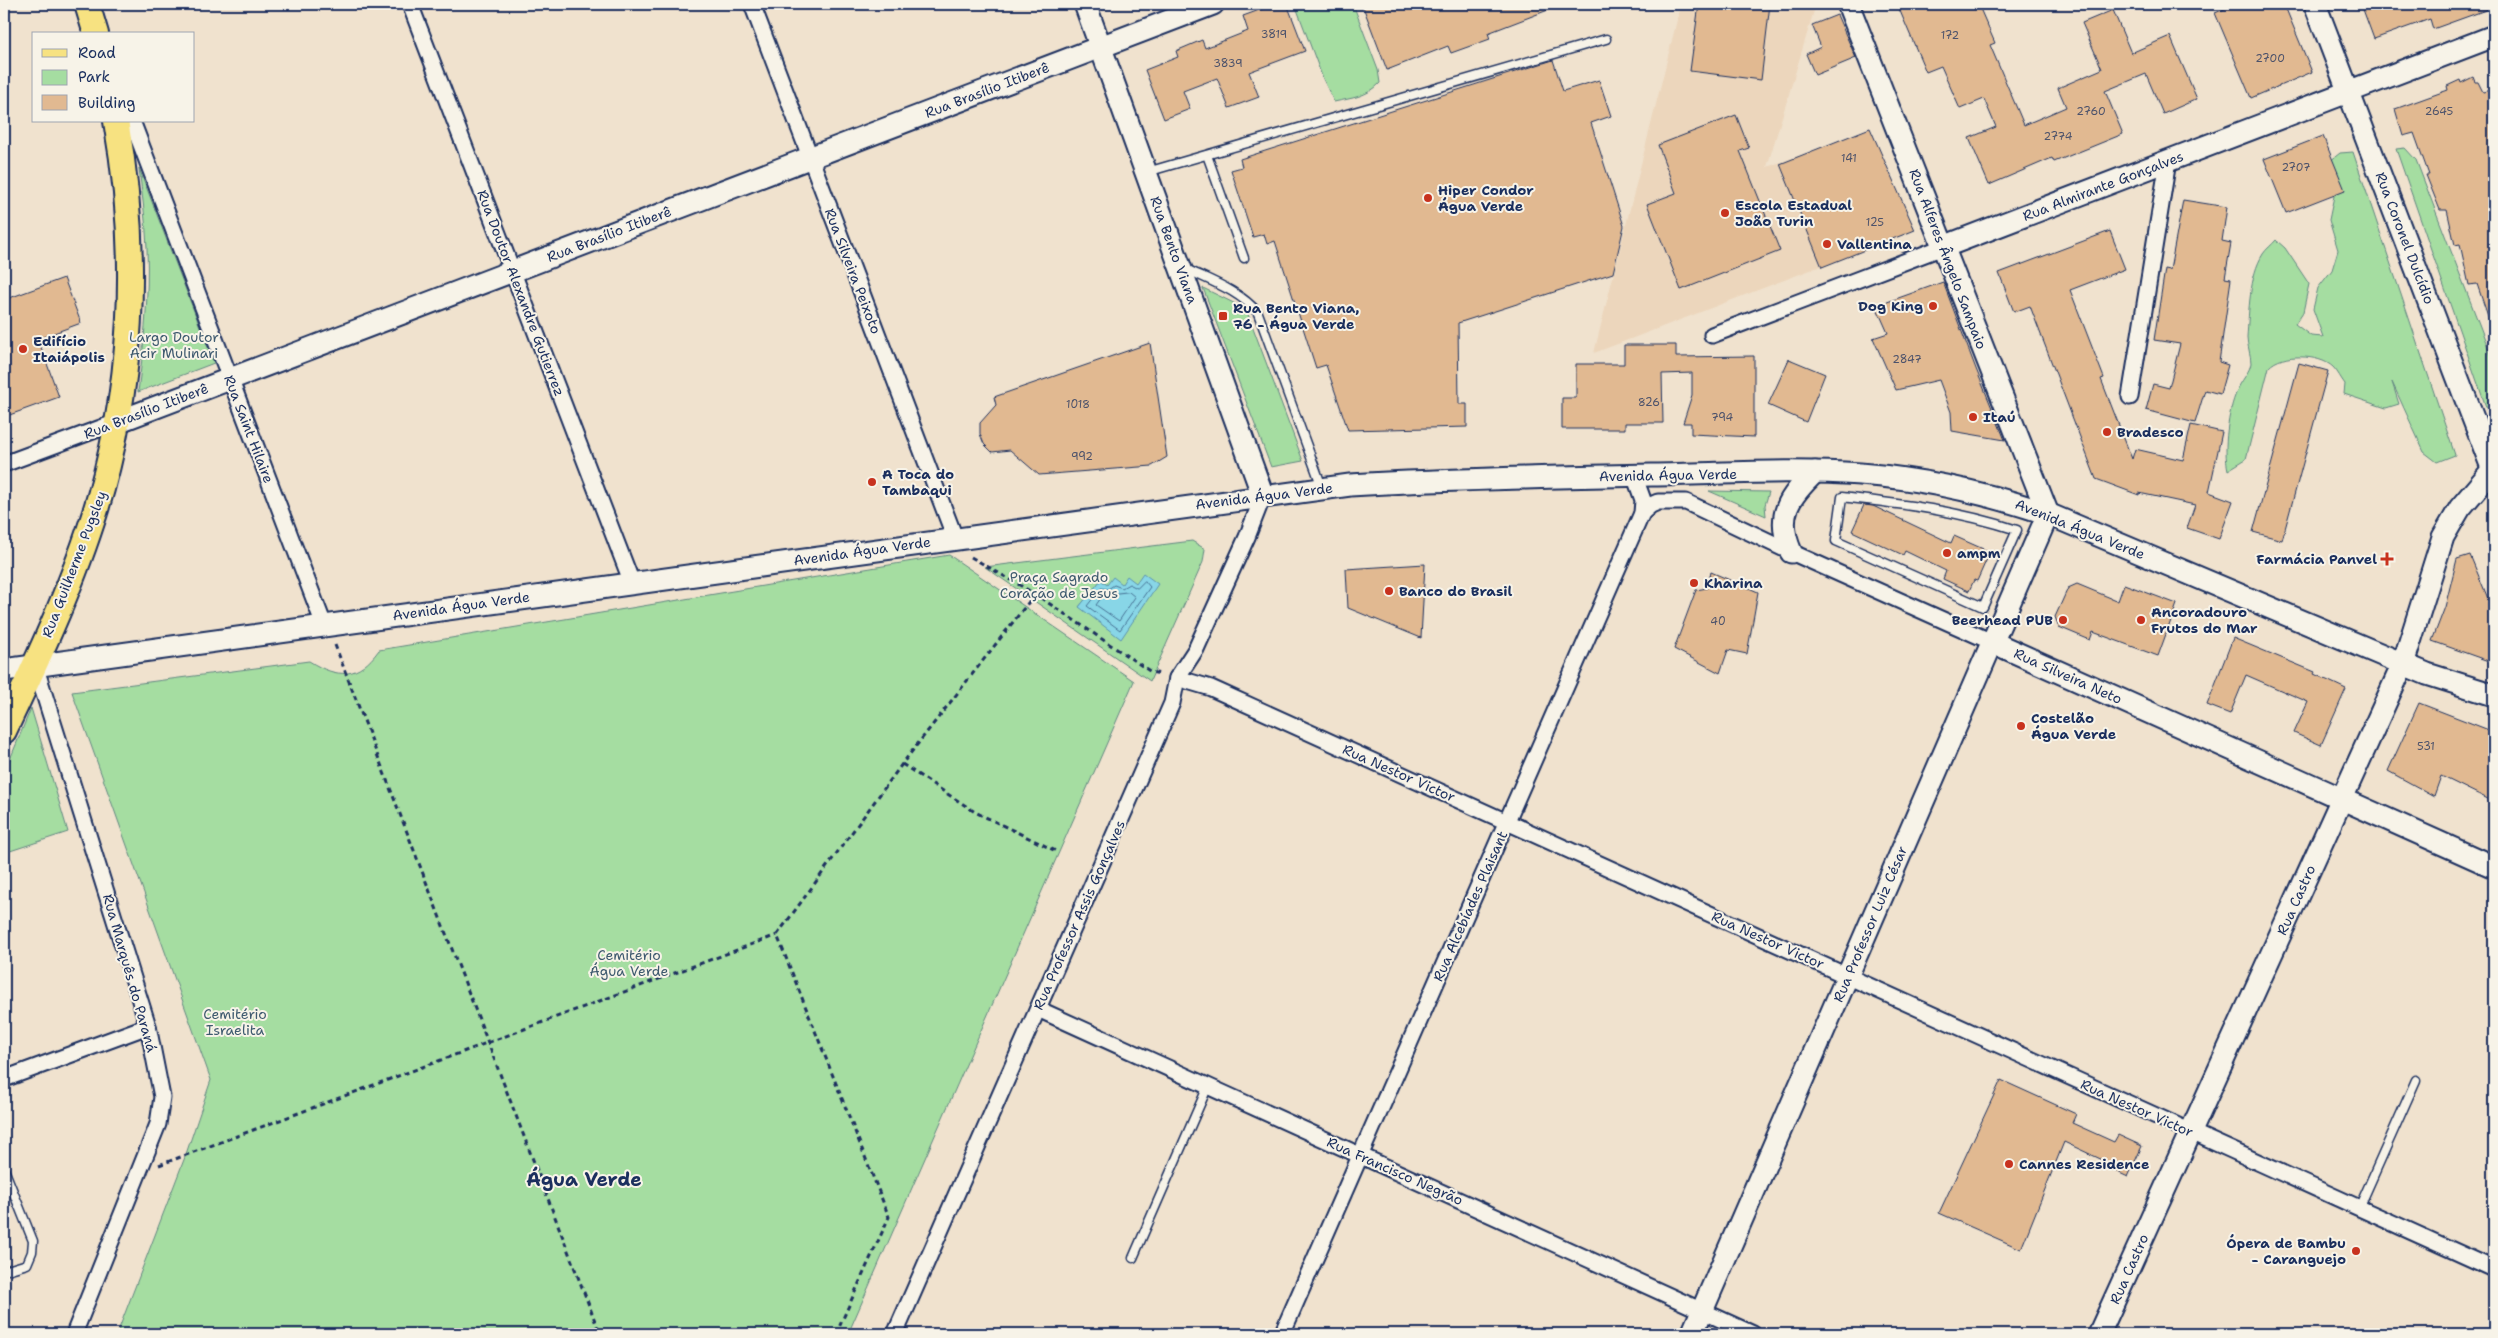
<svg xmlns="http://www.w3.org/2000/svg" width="2498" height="1338" viewBox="0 0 2498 1338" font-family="'Shantell Sans',sans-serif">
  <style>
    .built { fill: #ecd6bc }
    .green { fill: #a5dda1; stroke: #608680; fill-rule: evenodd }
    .water { fill: #88d6e7; stroke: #5c93b0 }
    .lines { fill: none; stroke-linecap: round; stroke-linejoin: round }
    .shore { stroke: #477295; stroke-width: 1 }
    .building { fill: #e1b991; stroke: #1b2f5e }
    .lane-casing { stroke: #1b2f5e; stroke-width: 11 }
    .street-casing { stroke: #1b2f5e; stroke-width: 19 }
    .secondary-casing { stroke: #1b2f5e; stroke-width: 25 }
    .primary-casing { stroke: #1b2f5e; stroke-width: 28 }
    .path { stroke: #1b2f5e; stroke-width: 3; stroke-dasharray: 5 4; stroke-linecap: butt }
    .lane { stroke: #f7f3e8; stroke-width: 8 }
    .street { stroke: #f7f3e8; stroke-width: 15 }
    .secondary { stroke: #f7f3e8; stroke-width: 21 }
    .primary { stroke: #f7e281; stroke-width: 24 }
    .poi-dot { fill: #c8321e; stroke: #f7f3e8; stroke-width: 2 }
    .labels { text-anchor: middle; stroke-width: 4; stroke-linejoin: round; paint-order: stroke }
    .number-label { font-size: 11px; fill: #4c526b }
    .street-label { font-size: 14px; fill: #1b2f5e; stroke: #f7f3e8 }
    .poi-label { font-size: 14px; font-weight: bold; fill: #1b2f5e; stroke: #f7f3e8; text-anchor: start }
    .park-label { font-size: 14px; fill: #3e5a6f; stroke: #f7f3e8 }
    .district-label { font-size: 19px; font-weight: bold; fill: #1b2f5e; stroke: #f7f3e8 }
  </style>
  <rect width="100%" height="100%" fill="#f0e2ce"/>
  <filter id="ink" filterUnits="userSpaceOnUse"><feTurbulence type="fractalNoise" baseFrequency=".02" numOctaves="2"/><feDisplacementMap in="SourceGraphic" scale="10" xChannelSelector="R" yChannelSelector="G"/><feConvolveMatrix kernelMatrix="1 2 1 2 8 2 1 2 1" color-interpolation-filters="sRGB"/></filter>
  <g filter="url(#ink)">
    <polygon class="built" points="1681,4 1816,4 1767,167 1798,156 1839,259 1594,353"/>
    <g class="green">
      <path d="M1295,4H1353L1378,70L1380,83C1367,97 1352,98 1334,102L1323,79Z"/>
      <polygon points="2405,148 2416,160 2494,363 2494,430 2396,149"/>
      <path d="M2353,152L2455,455L2437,462L2424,452L2392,382L2399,404L2386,408L2344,394L2345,384C2341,379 2338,372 2333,367C2319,354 2282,353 2269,367L2246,459L2228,470C2223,449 2228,411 2237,391C2240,382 2250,372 2251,363C2251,355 2247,345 2247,337C2249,312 2249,276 2263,254C2266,249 2272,245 2276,240L2285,248L2309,284L2303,312L2295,324L2311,336L2323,337L2313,309L2318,288L2332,270L2338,250L2329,220L2334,196L2330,161L2340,153Z"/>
      <path d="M139,168L214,363L138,392C144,344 149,296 147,248C146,221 142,194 139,168Z"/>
      <polygon points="1203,288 1246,309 1303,461 1271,467"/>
      <polygon points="1709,491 1769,492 1765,505 1766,516"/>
      <path d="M1192,541L1205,549L1203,562L1150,681L985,567ZM1101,580L1107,585L1136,583L1079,607Z"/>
      <path d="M949,555L1134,681L848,1334H117L185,1157L211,1080L72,692L309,661C338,679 358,679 379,650Z"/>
      <polygon points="31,708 68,832 4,853 4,774"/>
    </g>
    <polygon class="water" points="1143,573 1158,584 1121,639 1079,607 1101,580 1107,585 1113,577 1122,584 1127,576 1136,583"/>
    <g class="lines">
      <g class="shore">
        <polygon points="1145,581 1150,587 1120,630 1087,606 1101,588 1108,589 1114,585 1122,588 1129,584 1137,588"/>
        <polygon points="1129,592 1135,597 1119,621 1096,605 1103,595"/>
      </g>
    </g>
    <g class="building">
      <polygon points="1276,4 1287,4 1305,51 1249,72 1259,97 1229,108 1217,78 1183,91 1190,109 1164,119 1145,70 1178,57 1176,51 1202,40 1205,48 1248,31 1243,16"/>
      <polygon points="1362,4 1561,4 1561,5 1488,33 1490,39 1451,53 1448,46 1387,70"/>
      <polygon points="1699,4 1770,4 1761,80 1690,71"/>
      <polygon points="1897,4 1978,4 1995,43 1990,45 2024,125 2066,107 2058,88 2102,69 2082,23 2113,10 2131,53 2170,36 2197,99 2163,114 2146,74 2105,91 2123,134 2054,162 2052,158 1989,185 1969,138 1996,127 1984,99 1960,109 1941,66 1926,72"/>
      <polygon points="2236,4 2284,4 2312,72 2251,98 2215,13"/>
      <polygon points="2361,4 2494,4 2494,7 2433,29 2430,19 2374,39"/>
      <polygon points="1837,15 1856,58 1815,75 1806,54 1821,47 1812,25"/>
      <polygon points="1553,60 1563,91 1599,80 1611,116 1591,123 1624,226 1613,273 1458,323 1459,404 1467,404 1467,427 1348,430 1326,365 1316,368 1275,241 1267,244 1264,234 1253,237 1231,170 1242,167 1240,159"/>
      <polygon points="2473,77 2475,82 2478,82 2483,92 2494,89 2494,325 2491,325 2477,284 2469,285 2460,244 2455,245 2447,210 2440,210 2426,175 2429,175 2414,133 2403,136 2395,109 2448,90 2447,86 2460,80 2461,83"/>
      <polygon points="1736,115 1749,148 1740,151 1780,251 1681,290 1647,204 1676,193 1658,145"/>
      <polygon points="1870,128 1915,230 1822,267 1780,164"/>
      <polygon points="2323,136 2345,190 2286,213 2264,159"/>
      <polygon points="2183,200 2227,207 2222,241 2231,243 2225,278 2231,279 2219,362 2228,365 2220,394 2205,390 2195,423 2146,410 2153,384 2169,388 2180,344 2154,340 2165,269 2170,270"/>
      <polygon points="2110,231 2125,269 2070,290 2104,378 2101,379 2132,459 2135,449 2183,460 2191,425 2222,432 2209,492 2233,501 2219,539 2187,528 2195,505 2139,493 2139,495 2096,479 2030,306 2014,312 1999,273"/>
      <polygon points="64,278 81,323 38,339 59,397 4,417 4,300"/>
      <polygon points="1943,282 1976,369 2005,440 1952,431 1951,412 1939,380 1896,390 1873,338 1888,333 1876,306"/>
      <polygon points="1150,343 1167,457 1152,466 1039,475 1010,450 992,452 984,444 980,434 980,423 996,405 994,397"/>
      <polygon points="1624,345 1676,345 1676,357 1754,356 1754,437 1691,434 1691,423 1683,423 1692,395 1692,373 1662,374 1663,423 1625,423 1625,429 1562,429 1562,398 1576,398 1576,364 1624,364"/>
      <polygon points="1789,359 1825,374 1806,422 1768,405"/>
      <polygon points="2299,363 2328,371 2282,540 2253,532"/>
      <polygon points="1864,505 1873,506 1951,543 1954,536 1990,552 1977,581 1974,580 1969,591 1943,579 1946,571 1905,551 1903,555 1852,531"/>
      <polygon points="2470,555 2494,613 2494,663 2432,641 2445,607 2457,559"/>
      <polygon points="1425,564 1421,638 1348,608 1346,569"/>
      <polygon points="1711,572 1758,592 1747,654 1728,650 1720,673 1674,649 1696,590 1707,588"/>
      <polygon points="2077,584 2118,601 2124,584 2177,604 2158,656 2093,632 2090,640 2059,627 2055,617 2068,588"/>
      <polygon points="2233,638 2315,672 2314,674 2346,689 2321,745 2294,733 2308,702 2246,675 2230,714 2207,705"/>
      <polygon points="2419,703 2494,732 2494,802 2441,776 2434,796 2388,771"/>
      <polygon points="2001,1080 2076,1114 2072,1123 2114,1142 2118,1135 2142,1146 2128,1177 2105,1166 2107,1162 2064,1142 2021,1249 1939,1213"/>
    </g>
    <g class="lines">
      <g class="lane-casing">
        <g id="lane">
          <polyline points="1207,155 1244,258"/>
          <polyline points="1147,172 1606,39"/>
          <path d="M1186,269C1211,281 1240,291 1258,313L1322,487"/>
          <path d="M1842,497C1902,504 1960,511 2017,530L1983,607L1836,541Z"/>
          <polyline points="4,1169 33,1241 32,1252 27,1264 4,1271"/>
          <polyline points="2359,1208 2416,1080"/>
          <polyline points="1133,1258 1208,1086"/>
        </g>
      </g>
      <g class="street-casing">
        <g id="street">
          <polyline points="410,4 632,583"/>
          <polyline points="752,4 955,538"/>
          <polyline points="132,121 324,625"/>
          <polyline points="1712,335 1943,247"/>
          <polyline points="2130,397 2168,161"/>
          <polyline points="4,464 117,422"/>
          <polyline points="1642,513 1651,505 1658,502 1686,502 1791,552 1992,642"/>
          <polyline points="35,665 148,1026 162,1097 158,1124 74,1334"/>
          <polyline points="1177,678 1211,688 2494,1269"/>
          <polyline points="1038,1009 1753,1334"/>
          <polyline points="4,1079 148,1026"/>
          <polyline points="895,1334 1172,703 1177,678 1196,649 1247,537 1263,496"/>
          <polyline points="1282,1334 1642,513 1643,500 1634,475"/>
        </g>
      </g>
      <g class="secondary-casing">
        <g id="secondary">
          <polyline points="1085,4 1263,496"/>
          <polyline points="2315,4 2494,473"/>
          <polyline points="1943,247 2494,36"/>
          <polyline points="117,422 1213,4"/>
          <path d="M1791,552C1775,515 1789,497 1815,472"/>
          <polyline points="1992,642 2494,867"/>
          <path d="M4,670L1350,485C1450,479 1551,477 1652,475C1721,474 1791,469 1860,474C1924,479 1987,493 2048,514L2427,674L2494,695"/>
          <polyline points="1692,1334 2048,514 1848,4"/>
          <polyline points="2099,1334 2403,664 2443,537 2460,508 2493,469"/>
        </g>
      </g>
      <g class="primary-casing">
        <g id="primary">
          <polyline points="87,4 96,34"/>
          <path d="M4,731C36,663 69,593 92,522C134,393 140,254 116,121"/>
        </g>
      </g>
      <g class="path">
        <polyline points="971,557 1035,594 1151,672 1161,674"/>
        <polyline points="335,645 600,1334"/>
        <polyline points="902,764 975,812 1058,852"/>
        <polyline points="159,1165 777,935"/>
        <polyline points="836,1334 889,1217 777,935 902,764 1035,594"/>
      </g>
      <use href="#lane" class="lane"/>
      <use href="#street" class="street"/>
      <use href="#secondary" class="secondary"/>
      <use href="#primary" class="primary"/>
    </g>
  </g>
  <g class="poi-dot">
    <circle cx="1428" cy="198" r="5"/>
    <circle cx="1725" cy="213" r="5"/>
    <circle cx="1827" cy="244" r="5"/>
    <circle cx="1933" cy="306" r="5"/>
    <rect x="1218" y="311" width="10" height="10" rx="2.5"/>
    <circle cx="23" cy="349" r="5"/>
    <circle cx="1973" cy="417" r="5"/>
    <circle cx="2107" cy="432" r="5"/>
    <circle cx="872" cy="482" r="5"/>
    <circle cx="1947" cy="553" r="5"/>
    <path d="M2384.5 551.5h5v5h5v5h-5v5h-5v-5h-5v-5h5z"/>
    <circle cx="1694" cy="583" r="5"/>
    <circle cx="1389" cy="591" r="5"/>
    <circle cx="2063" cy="620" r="5"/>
    <circle cx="2141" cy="620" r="5"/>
    <circle cx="2021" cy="726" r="5"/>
    <circle cx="2009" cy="1164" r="5"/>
    <circle cx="2356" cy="1251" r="5"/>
  </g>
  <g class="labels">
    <g class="number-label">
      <text x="1274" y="38">3819</text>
      <text x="1950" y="39">172</text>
      <text x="2270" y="62">2700</text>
      <text x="1228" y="67">3839</text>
      <text x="2091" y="115">2760</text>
      <text x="2439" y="115">2645</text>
      <text x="2058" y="140">2774</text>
      <text x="1849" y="162">141</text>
      <text x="2296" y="171">2707</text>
      <text x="1875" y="226">125</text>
      <text x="1907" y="363">2847</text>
      <text x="1649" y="406">826</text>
      <text x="1078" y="408">1018</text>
      <text x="1722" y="421">794</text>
      <text x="1082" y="460">992</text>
      <text x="1718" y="625">40</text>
      <text x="2426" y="750">531</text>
    </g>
    <g class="street-label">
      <text transform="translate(987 90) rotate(-21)" y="5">Rua Brasílio Itiberê</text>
      <text transform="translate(2103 186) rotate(-21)" y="5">Rua Almirante Gonçalves</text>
      <text transform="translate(609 234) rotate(-21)" y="5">Rua Brasílio Itiberê</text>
      <text transform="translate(2405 238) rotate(69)" y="5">Rua Coronel Dulcídio</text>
      <text transform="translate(1174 250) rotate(70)" y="5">Rua Bento Viana</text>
      <text transform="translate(1948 259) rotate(69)" y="5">Rua Alferes Ângelo Sampaio</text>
      <text transform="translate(853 271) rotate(69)" y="5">Rua Silveira Peixoto</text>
      <text transform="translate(521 293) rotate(69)" y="5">Rua Doutor Alexandre Gutierrez</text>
      <text transform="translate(146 411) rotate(-21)" y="5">Rua Brasílio Itiberê</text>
      <text transform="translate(249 429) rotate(69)" y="5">Rua Saint Hilaire</text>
      <text transform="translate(1668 475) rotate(-1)" y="5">Avenida Água Verde</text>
      <text transform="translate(1264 496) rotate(-7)" y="5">Avenida Água Verde</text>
      <text transform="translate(2080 529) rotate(22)" y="5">Avenida Água Verde</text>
      <text transform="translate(862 551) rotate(-8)" y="5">Avenida Água Verde</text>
      <text transform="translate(74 564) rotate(-69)" y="5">Rua Guilherme Pugsley</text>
      <text transform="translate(461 606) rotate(-8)" y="5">Avenida Água Verde</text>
      <text transform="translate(2068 676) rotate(24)" y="5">Rua Silveira Neto</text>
      <text transform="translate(1399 773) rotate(24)" y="5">Rua Nestor Victor</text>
      <text transform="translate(2296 900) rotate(-66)" y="5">Rua Castro</text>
      <text transform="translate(1470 906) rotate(-66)" y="5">Rua Alcebíades Plaisant</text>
      <text transform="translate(1079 915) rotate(-66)" y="5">Rua Professor Assis Gonçalves</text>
      <text transform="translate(1870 924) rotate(-67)" y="5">Rua Professor Luiz César</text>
      <text transform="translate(1768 940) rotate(24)" y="5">Rua Nestor Victor</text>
      <text transform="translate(130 973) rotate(74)" y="5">Rua Marquês do Paraná</text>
      <text transform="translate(2137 1108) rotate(24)" y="5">Rua Nestor Victor</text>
      <text transform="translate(1395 1171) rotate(24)" y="5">Rua Francisco Negrão</text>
      <text transform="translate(2129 1269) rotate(-66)" y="5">Rua Castro</text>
    </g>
    <g class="poi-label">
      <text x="1438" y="195">Hiper Condor<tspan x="1438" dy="16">Água Verde</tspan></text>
      <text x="1735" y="210">Escola Estadual<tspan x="1735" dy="16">João Turin</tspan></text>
      <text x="1837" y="249">Vallentina</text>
      <text x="1923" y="311" text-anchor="end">Dog King</text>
      <text x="1233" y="313">Rua Bento Viana,<tspan x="1233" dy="16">76 - Água Verde</tspan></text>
      <text x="33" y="346">Edifício<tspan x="33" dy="16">Itaiápolis</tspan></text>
      <text x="1983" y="422">Itaú</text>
      <text x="2117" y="437">Bradesco</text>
      <text x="882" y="479">A Toca do<tspan x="882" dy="16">Tambaqui</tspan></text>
      <text x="1957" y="558">ampm</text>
      <text x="2377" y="564" text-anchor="end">Farmácia Panvel</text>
      <text x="1704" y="588">Kharina</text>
      <text x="1399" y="596">Banco do Brasil</text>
      <text x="2151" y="617">Ancoradouro<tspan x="2151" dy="16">Frutos do Mar</tspan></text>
      <text x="2053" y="625" text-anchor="end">Beerhead PUB</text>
      <text x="2031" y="723">Costelão<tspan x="2031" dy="16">Água Verde</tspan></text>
      <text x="2019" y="1169">Cannes Residence</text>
      <text x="2346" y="1248" text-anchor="end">Ópera de Bambu<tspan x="2346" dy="16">- Caranguejo</tspan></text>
    </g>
    <g class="park-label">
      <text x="174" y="342">Largo Doutor<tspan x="174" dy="16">Acir Mulinari</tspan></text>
      <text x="1059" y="582">Praça Sagrado<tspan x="1059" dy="16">Coração de Jesus</tspan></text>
      <text x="629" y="960">Cemitério<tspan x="629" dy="16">Água Verde</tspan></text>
      <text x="235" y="1019">Cemitério<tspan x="235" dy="16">Israelita</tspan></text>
    </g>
    <g class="district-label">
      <text x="584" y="1186">Água Verde</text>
    </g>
  </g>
  <rect width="2498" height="1338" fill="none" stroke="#f7f3e8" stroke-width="20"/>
  <rect x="10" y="10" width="2478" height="1318" fill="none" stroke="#1b2f5e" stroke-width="2" filter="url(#ink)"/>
  <rect x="32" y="32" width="162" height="90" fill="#f7f3e8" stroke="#9fa5b1"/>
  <rect x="42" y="49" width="25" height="8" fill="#f7e281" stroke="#9fa5b1"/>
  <text x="78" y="58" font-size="15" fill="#1b2f5e">Road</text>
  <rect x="42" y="70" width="25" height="15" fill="#a5dda1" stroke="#9fa5b1"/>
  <text x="78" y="82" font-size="15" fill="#1b2f5e">Park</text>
  <rect x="42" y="95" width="25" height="15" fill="#e1b991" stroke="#9fa5b1"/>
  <text x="78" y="108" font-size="15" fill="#1b2f5e">Building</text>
</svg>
